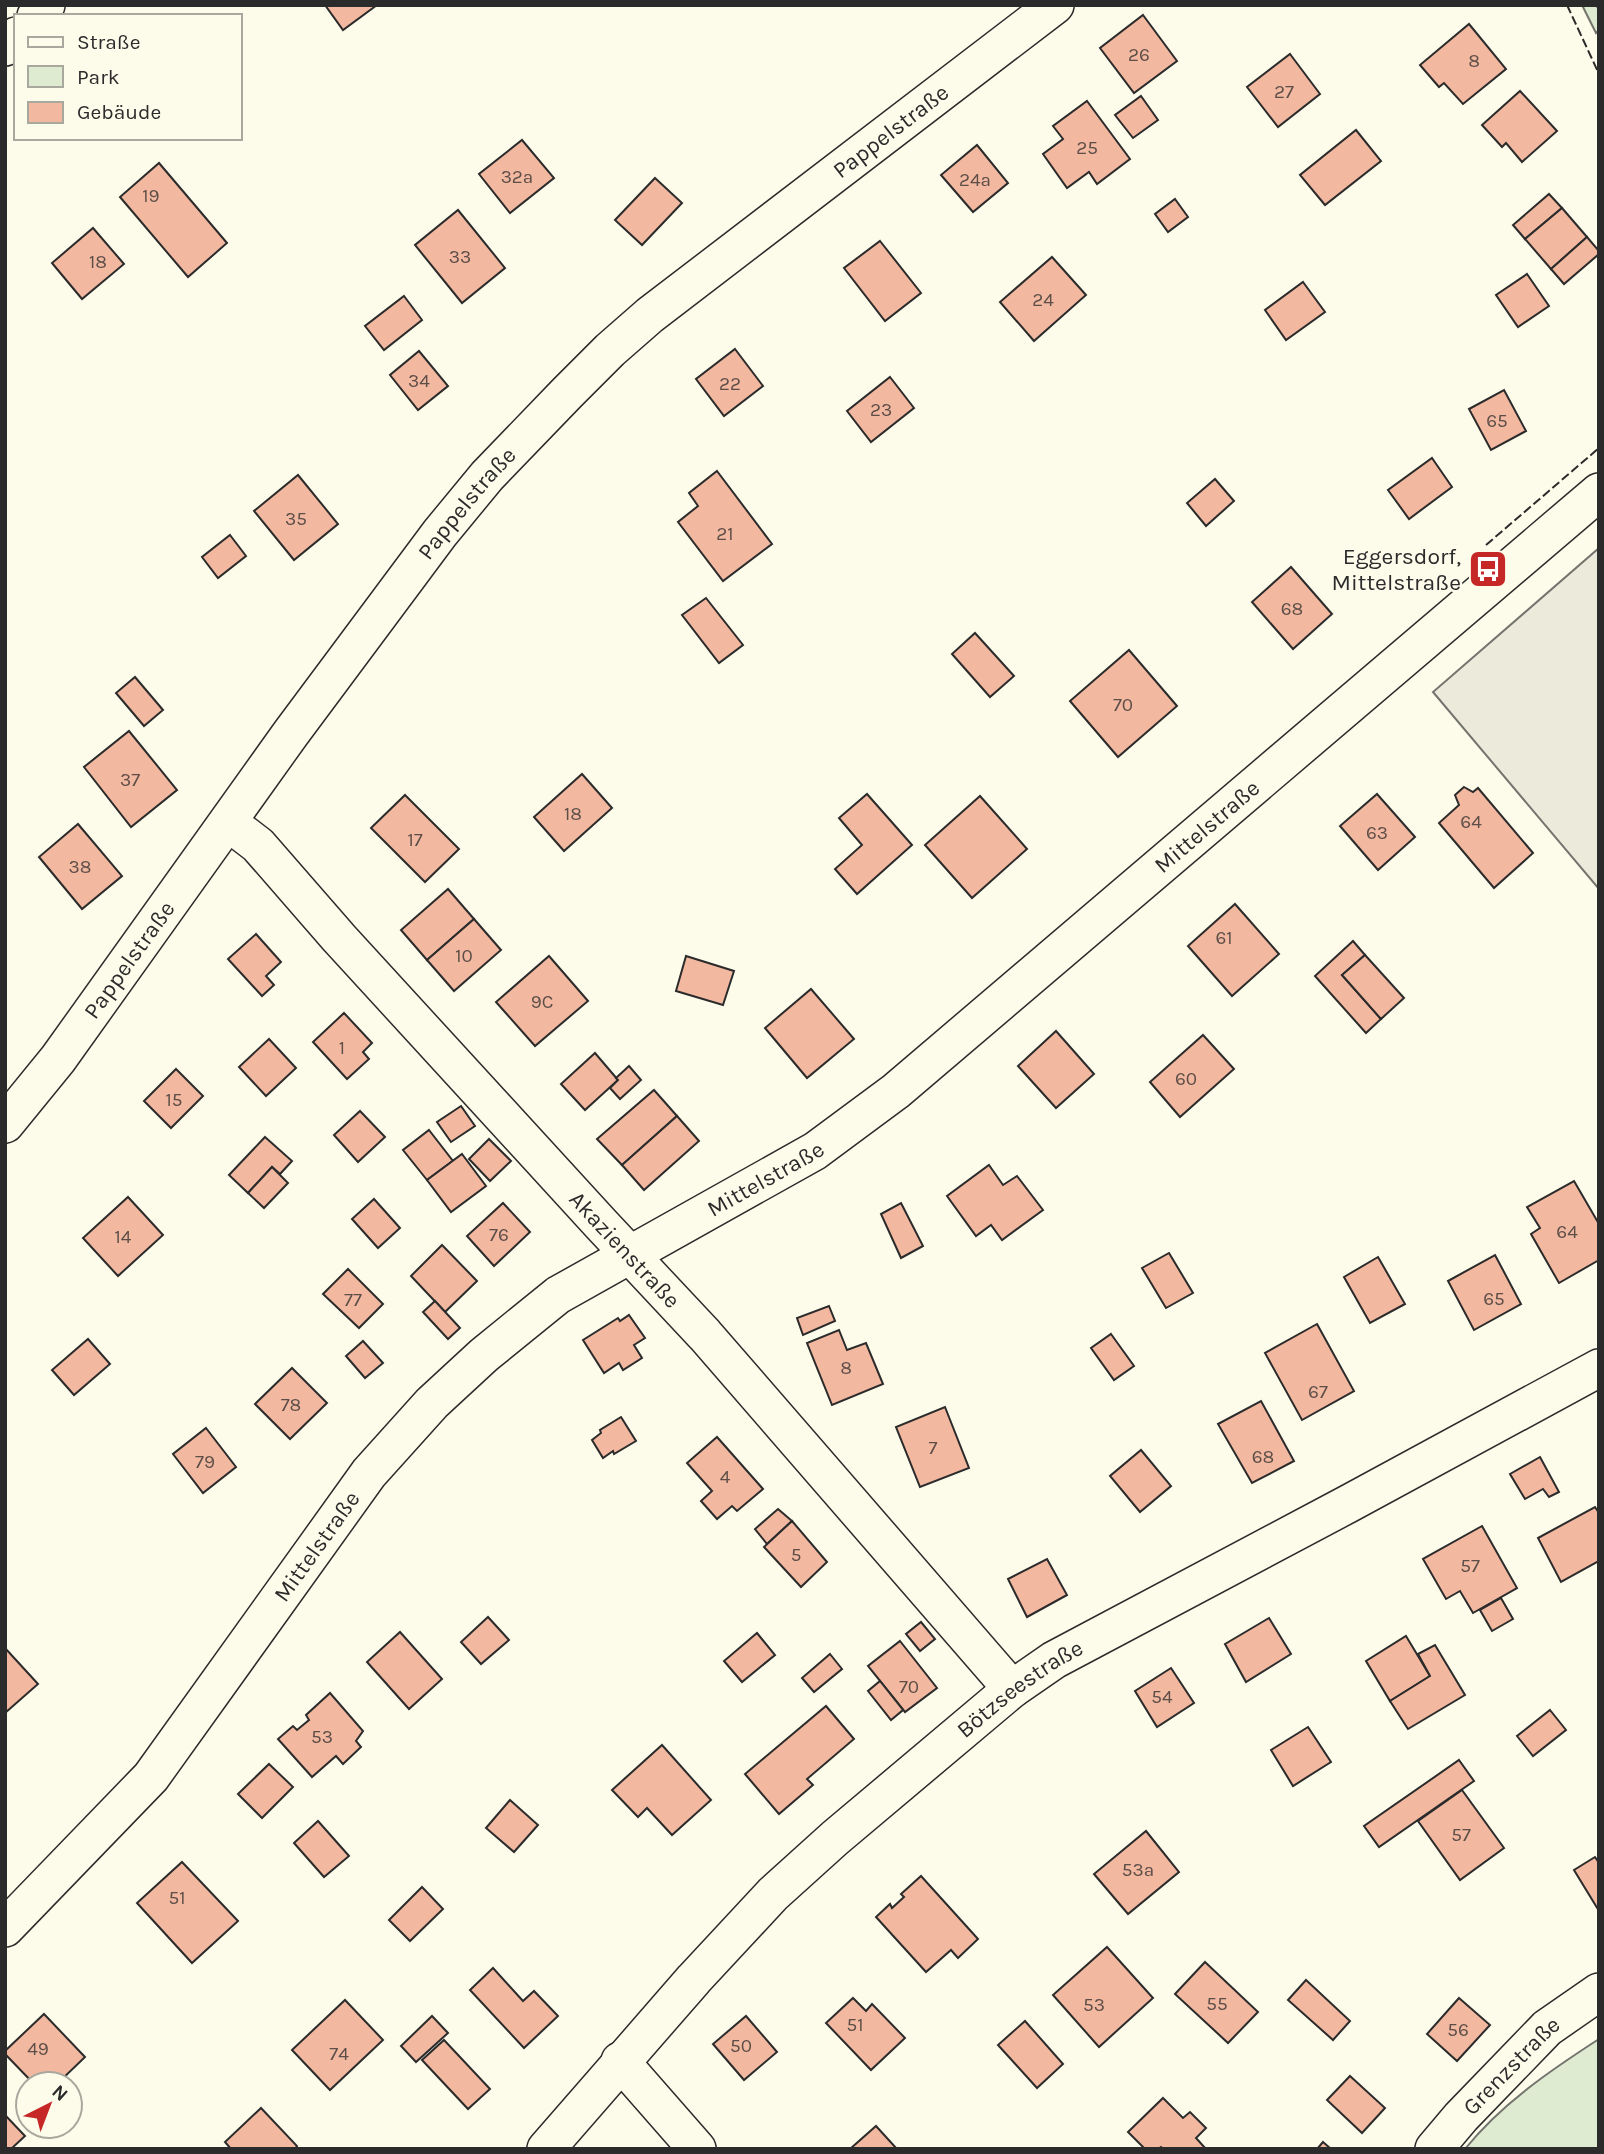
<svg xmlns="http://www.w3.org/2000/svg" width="1604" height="2154" viewBox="0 0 1604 2154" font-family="Karla,sans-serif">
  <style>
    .green { fill: #deebd1; stroke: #74746e; stroke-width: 2 }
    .parking { fill: #eceadb; stroke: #74746e; stroke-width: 2 }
    .building { fill: #f2b8a0; stroke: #2b2b2b; stroke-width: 2 }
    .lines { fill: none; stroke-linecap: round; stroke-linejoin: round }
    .minor-casing { stroke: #2b2b2b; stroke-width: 40 }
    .minor { stroke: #fdfbea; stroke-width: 37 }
    .fence { stroke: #2b2b2b; stroke-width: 2; stroke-dasharray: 9 3.5; stroke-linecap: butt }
    .labels { text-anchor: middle; stroke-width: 5; stroke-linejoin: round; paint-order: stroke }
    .number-label { font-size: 19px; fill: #5d4e48 }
    .street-label { font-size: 23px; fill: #2b2b2b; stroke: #fdfbea }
    .poi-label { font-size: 23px; fill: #2b2b2b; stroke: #fdfbea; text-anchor: end }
  </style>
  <rect width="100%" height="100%" fill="#fdfbea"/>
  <g class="green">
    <polygon points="1582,5 1596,5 1599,10 1599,30 1596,33"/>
    <path d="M1599,2039V2149H1465C1501,2104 1551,2070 1599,2039Z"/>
  </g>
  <polygon class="parking" points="1599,548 1599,889 1433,692"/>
  <g class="building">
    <polygon points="325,5 377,5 343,30"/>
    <polygon points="1143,15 1177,61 1134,93 1100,48"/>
    <polygon points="1469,24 1506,69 1463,104 1444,83 1439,87 1420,65"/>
    <polygon points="1290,54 1320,94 1278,127 1247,87"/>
    <polygon points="1520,91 1557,131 1522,162 1506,143 1502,147 1482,125"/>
    <polygon points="1141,96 1158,120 1133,138 1115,115"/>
    <polygon points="1087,101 1130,159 1097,184 1089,172 1067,188 1043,154 1063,139 1053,126"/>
    <polygon points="1356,130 1381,161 1325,205 1300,175"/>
    <polygon points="522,140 554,178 510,213 479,174"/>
    <polygon points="977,145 1008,183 973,212 941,175"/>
    <polygon points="159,163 227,243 188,277 120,197"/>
    <polygon points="655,178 682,203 642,245 615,220"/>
    <polygon points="1549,194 1562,208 1525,239 1513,225"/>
    <polygon points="1175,199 1188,217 1168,232 1155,214"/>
    <polygon points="1562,208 1587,237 1551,269 1525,239"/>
    <polygon points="458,210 505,268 462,303 415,245"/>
    <polygon points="93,228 124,264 82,299 52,263"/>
    <polygon points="1587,237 1599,251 1599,254 1564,284 1551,269"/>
    <polygon points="880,241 921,293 885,321 844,268"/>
    <polygon points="1052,257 1086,295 1034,341 1000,302"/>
    <polygon points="1527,274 1549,306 1518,327 1496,295"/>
    <polygon points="1303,282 1325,312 1286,340 1265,310"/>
    <polygon points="404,296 422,320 384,350 365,326"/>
    <polygon points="735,349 763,386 724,416 696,379"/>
    <polygon points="419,351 448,386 418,410 390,375"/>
    <polygon points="890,377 914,408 871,442 847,411"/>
    <polygon points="1504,390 1526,431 1491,450 1469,409"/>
    <polygon points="1432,458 1452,487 1409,519 1388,490"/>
    <polygon points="717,471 772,544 723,581 678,522 698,506 689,493"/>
    <polygon points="298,475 338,524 294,560 254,511"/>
    <polygon points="1215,479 1234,501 1206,526 1187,503"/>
    <polygon points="230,535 246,556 218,578 202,557"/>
    <polygon points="1291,567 1332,614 1293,649 1252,602"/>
    <polygon points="706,598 743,645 719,663 682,615"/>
    <polygon points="975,633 1014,676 990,697 952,654"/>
    <polygon points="1129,650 1177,706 1118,757 1070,701"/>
    <polygon points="135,677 163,710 144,726 116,693"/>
    <polygon points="129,731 177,790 131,827 84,767"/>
    <polygon points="582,774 612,808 564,851 534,817"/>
    <polygon points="1464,787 1473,792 1478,788 1533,853 1494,888 1439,823 1459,805 1455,795"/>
    <polygon points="867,794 912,845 857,894 835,869 862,845 839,818"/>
    <polygon points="1377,794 1415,837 1378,870 1340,826"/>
    <polygon points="405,795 459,849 425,882 371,828"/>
    <polygon points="980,796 1027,849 972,898 925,845"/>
    <polygon points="78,824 122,876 82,909 39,857"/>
    <polygon points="448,889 474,919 427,960 401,930"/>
    <polygon points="1235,904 1279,954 1232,996 1188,946"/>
    <polygon points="474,919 501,950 454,991 427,960"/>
    <polygon points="256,934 281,962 266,976 274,985 262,996 228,959"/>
    <polygon points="1353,941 1365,955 1342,975 1381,1019 1366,1033 1315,976"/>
    <polygon points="1365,955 1404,998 1381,1019 1342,975"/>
    <polygon points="549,956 588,1001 535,1046 496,1002"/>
    <polygon points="686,956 734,971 723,1005 676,991"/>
    <polygon points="811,989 854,1039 807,1078 765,1028"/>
    <polygon points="344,1013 372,1043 363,1052 369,1059 347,1079 313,1042"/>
    <polygon points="1056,1031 1094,1074 1056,1108 1018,1066"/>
    <polygon points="1203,1035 1234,1069 1180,1117 1150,1082"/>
    <polygon points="269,1039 296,1068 266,1096 239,1067"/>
    <polygon points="595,1053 618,1080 585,1110 561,1084"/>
    <polygon points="629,1066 641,1080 620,1099 610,1088 618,1080 616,1078"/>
    <polygon points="176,1069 203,1096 171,1128 144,1101"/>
    <polygon points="654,1090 677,1116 622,1165 597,1139"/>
    <polygon points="461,1106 475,1126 451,1142 437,1122"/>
    <polygon points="360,1111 385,1137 358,1162 334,1135"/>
    <polygon points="677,1116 699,1141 644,1190 622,1165"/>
    <polygon points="429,1130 453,1161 427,1180 403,1150"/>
    <polygon points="265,1137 292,1161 280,1174 272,1167 248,1193 229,1175"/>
    <polygon points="489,1139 511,1161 490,1181 469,1159"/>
    <polygon points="462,1154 486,1186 451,1212 427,1180"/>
    <polygon points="989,1165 1003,1185 1017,1176 1043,1210 1002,1240 991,1225 976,1236 947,1196"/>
    <polygon points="272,1167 288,1183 264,1208 248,1193"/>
    <polygon points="1574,1181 1599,1224 1599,1260 1559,1283 1531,1234 1540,1228 1527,1207"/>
    <polygon points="128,1197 163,1235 118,1276 83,1238"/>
    <polygon points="374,1199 400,1228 378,1248 352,1219"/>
    <polygon points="503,1203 530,1232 494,1266 467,1236"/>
    <polygon points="901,1203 923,1246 901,1258 881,1214"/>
    <polygon points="442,1245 477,1281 445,1312 411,1276"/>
    <polygon points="1169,1253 1193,1293 1166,1308 1142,1268"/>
    <polygon points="1495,1255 1521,1304 1474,1330 1448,1281"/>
    <polygon points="1378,1257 1405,1304 1370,1323 1344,1277"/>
    <polygon points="348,1269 383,1304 359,1328 323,1294"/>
    <polygon points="435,1301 460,1328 448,1339 423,1312"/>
    <polygon points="829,1306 835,1321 803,1335 797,1318"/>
    <polygon points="629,1315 645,1338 634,1345 642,1358 623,1370 619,1363 604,1373 583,1340 618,1318 620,1321"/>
    <polygon points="1317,1324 1354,1391 1302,1420 1265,1353"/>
    <polygon points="839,1330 847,1350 866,1343 883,1384 832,1405 807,1343"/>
    <polygon points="1111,1334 1134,1366 1114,1380 1091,1348"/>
    <polygon points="88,1339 110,1364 74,1395 52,1370"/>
    <polygon points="363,1341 383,1363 365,1378 346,1356"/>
    <polygon points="292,1368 327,1403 290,1439 255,1404"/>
    <polygon points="1261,1401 1294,1461 1252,1483 1218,1424"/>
    <polygon points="945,1407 969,1468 920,1487 896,1427"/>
    <polygon points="621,1417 636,1441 614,1454 613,1451 603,1458 592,1440 601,1433 600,1430"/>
    <polygon points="206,1428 236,1467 203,1493 173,1454"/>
    <polygon points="717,1437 763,1489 737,1511 732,1506 717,1519 701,1501 712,1491 687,1463"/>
    <polygon points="1141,1450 1171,1486 1140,1512 1110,1476"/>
    <polygon points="1540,1457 1559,1492 1549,1497 1543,1489 1525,1499 1510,1474"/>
    <polygon points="1595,1507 1599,1513 1599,1561 1561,1582 1538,1538"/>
    <polygon points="778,1509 792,1521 767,1544 755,1529"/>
    <polygon points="792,1521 827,1562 801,1587 764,1547"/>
    <polygon points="1482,1526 1517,1588 1473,1613 1460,1591 1446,1599 1423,1559"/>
    <polygon points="1047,1559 1067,1595 1027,1617 1008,1579"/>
    <polygon points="1501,1598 1513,1619 1492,1631 1480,1610"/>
    <polygon points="488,1617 509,1640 481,1664 461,1642"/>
    <polygon points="1269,1618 1291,1654 1246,1682 1225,1644"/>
    <polygon points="921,1622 935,1639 920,1651 906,1634"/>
    <polygon points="400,1632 442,1679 409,1709 367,1662"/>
    <polygon points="757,1633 775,1655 742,1682 724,1661"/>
    <polygon points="1406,1636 1430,1676 1390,1701 1366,1661"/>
    <polygon points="900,1641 937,1688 905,1712 868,1666"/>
    <polygon points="1435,1645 1465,1695 1408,1729 1390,1701 1430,1676 1418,1654"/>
    <polygon points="5,1648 38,1684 5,1713"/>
    <polygon points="830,1654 842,1669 814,1692 802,1678"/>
    <polygon points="1171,1668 1194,1703 1157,1727 1135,1691"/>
    <polygon points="880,1681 903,1710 891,1720 868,1691"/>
    <polygon points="330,1693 363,1731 356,1741 361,1747 343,1764 336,1756 312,1777 278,1739 293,1726 297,1730 309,1720 306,1715"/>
    <polygon points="826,1706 854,1739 807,1779 813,1785 779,1814 745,1774"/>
    <polygon points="1550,1710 1566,1730 1533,1756 1517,1736"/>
    <polygon points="1308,1727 1331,1762 1293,1786 1271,1750"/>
    <polygon points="662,1745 711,1800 672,1835 647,1808 638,1817 612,1790"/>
    <polygon points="1459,1760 1474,1781 1379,1847 1364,1826"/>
    <polygon points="269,1764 293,1787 262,1818 238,1794"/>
    <polygon points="1462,1790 1504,1848 1460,1880 1418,1821"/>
    <polygon points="510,1800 538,1825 514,1852 486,1828"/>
    <polygon points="318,1821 349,1856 324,1877 294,1843"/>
    <polygon points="1146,1831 1179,1872 1128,1914 1094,1874"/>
    <polygon points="1595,1857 1599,1863 1599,1911 1574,1870"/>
    <polygon points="182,1862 238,1921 192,1963 137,1903"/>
    <polygon points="921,1876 978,1939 958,1958 951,1950 926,1972 876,1917 890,1904 892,1908 904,1897 901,1894"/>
    <polygon points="422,1887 443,1909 410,1941 389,1920"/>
    <polygon points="1107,1947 1153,1998 1099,2047 1053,1995"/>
    <polygon points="1205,1962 1258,2012 1228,2043 1175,1994"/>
    <polygon points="493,1968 523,2001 534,1991 558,2016 524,2048 470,1990"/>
    <polygon points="1306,1980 1350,2021 1333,2040 1288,2000"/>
    <polygon points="853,1998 866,2011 872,2004 905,2038 871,2070 826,2023"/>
    <polygon points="1459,1998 1490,2025 1457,2061 1427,2034"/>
    <polygon points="345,2000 383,2040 330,2090 292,2050"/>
    <polygon points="44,2014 85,2057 57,2084 34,2084 5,2054 5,2051"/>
    <polygon points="432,2016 448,2033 416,2062 401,2046"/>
    <polygon points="746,2016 777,2052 744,2080 713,2044"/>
    <polygon points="1025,2021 1063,2064 1037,2088 998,2045"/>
    <polygon points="444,2040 490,2089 468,2109 422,2060"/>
    <polygon points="1350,2076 1385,2108 1362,2133 1327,2100"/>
    <polygon points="1163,2098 1183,2118 1190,2112 1206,2128 1196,2138 1206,2149 1163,2149 1161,2147 1158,2149 1145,2149 1128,2132"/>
    <polygon points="261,2108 297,2146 295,2149 231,2149 225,2142"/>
    <polygon points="5,2115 25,2136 11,2149 5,2149"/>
    <polygon points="876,2126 897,2149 850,2149"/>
    <polygon points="1323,2142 1331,2149 1317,2149"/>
  </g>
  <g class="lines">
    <g class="minor-casing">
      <g id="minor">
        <polyline points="36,16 46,5"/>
        <polyline points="5,47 16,36"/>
        <path id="s1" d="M228,822L258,845L339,938L601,1224L705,1335L1012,1689"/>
        <path id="s2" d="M5,1124L58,1059L291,733L440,533L487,476L567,393L610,350L650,315L1055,5"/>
        <path id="s3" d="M5,1928L151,1777L369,1473L432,1403L484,1355L558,1295L815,1151L896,1091L1599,492"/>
        <polyline points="620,2061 697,2149"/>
        <path id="s4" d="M546,2149L694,1979L773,1894L835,1838L1012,1689L1054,1660L1348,1504L1599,1368"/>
        <path id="s5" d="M1434,2149L1461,2117L1547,2028L1599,1992"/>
      </g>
    </g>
    <use href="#minor" class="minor"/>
    <g class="fence">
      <polyline points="1567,5 1599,74"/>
      <polyline points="1486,545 1599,448"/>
    </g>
  </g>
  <defs>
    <g id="bus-square" transform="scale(2.0125)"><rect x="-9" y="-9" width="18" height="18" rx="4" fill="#c62828" stroke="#fdfbea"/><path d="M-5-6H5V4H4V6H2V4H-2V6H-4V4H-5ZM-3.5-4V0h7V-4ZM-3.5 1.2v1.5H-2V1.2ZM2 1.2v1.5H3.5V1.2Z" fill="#fff"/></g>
  </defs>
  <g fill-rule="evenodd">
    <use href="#bus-square" x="1488" y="569"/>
  </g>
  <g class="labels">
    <g class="number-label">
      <text x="1139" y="61">26</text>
      <text x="1474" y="67">8</text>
      <text x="1284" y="98">27</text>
      <text x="1087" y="154">25</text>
      <text x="517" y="183">32a</text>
      <text x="975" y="186">24a</text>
      <text x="151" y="202">19</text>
      <text x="460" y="263">33</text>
      <text x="98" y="268">18</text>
      <text x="1043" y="306">24</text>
      <text x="419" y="387">34</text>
      <text x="730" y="390">22</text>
      <text x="881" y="416">23</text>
      <text x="1497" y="427">65</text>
      <text x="296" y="525">35</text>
      <text x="725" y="540">21</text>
      <text x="1292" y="615">68</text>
      <text x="1123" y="711">70</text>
      <text x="130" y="786">37</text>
      <text x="573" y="820">18</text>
      <text x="1471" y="828">64</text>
      <text x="1377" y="839">63</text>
      <text x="415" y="846">17</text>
      <text x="80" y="873">38</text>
      <text x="1224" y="944">61</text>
      <text x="464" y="962">10</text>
      <text x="542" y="1008">9C</text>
      <text x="342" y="1054">1</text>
      <text x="1186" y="1085">60</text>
      <text x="174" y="1106">15</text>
      <text x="1567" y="1238">64</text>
      <text x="499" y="1241">76</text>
      <text x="123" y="1243">14</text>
      <text x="1494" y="1305">65</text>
      <text x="353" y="1306">77</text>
      <text x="846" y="1374">8</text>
      <text x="1318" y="1398">67</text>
      <text x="291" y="1411">78</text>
      <text x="933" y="1454">7</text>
      <text x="1263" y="1463">68</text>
      <text x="205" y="1468">79</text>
      <text x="725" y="1483">4</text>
      <text x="796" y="1561">5</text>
      <text x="1470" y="1572">57</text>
      <text x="909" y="1693">70</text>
      <text x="1162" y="1703">54</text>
      <text x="322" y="1743">53</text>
      <text x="1461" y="1841">57</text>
      <text x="1138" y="1876">53a</text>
      <text x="177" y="1904">51</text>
      <text x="1217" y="2010">55</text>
      <text x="1094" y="2011">53</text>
      <text x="855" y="2031">51</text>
      <text x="1458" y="2036">56</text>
      <text x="741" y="2052">50</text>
      <text x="38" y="2055">49</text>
      <text x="339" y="2060">74</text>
    </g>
    <g class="street-label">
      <text dy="8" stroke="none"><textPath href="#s2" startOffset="1340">Pappelstraße</textPath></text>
      <text dy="8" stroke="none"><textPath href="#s2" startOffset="774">Pappelstraße</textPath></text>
      <text dy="8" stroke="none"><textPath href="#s3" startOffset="1648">Mittelstraße</textPath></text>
      <text dy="8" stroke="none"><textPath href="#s2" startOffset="206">Pappelstraße</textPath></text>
      <text dy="8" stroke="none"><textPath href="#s3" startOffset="1082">Mittelstraße</textPath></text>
      <text dy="8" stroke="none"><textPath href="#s1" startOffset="584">Akazienstraße</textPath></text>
      <text dy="8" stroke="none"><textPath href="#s3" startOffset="494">Mittelstraße</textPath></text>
      <text dy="8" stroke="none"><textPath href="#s4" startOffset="663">Bötzseestraße</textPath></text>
      <text dy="8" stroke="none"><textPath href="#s5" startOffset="114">Grenzstraße</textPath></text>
    </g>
    <g class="poi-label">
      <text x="1461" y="564">Eggersdorf,<tspan x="1461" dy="26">Mittelstraße</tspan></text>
    </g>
  </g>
  <rect width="1604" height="2154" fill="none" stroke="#2b2b2b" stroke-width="14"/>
  <rect x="14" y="14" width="228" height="126" fill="#fdfbea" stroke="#a9a89e" stroke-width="2"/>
  <rect x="28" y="37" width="35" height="10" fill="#fdfbea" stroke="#a9a89e" stroke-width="2"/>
  <text x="77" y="49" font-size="21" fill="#2b2b2b">Straße</text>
  <rect x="28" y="66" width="35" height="21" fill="#deebd1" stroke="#a9a89e" stroke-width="2"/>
  <text x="77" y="84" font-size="21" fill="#2b2b2b">Park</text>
  <rect x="28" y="102" width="35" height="21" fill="#f2b8a0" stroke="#a9a89e" stroke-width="2"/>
  <text x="77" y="119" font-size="21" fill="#2b2b2b">Gebäude</text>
  <g transform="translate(49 2105) rotate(42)"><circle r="33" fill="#fdfbea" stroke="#a9a89e" stroke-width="2"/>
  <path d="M0-5L12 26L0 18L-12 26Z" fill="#c62828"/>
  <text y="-10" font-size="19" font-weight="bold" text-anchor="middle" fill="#2b2b2b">N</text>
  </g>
</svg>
